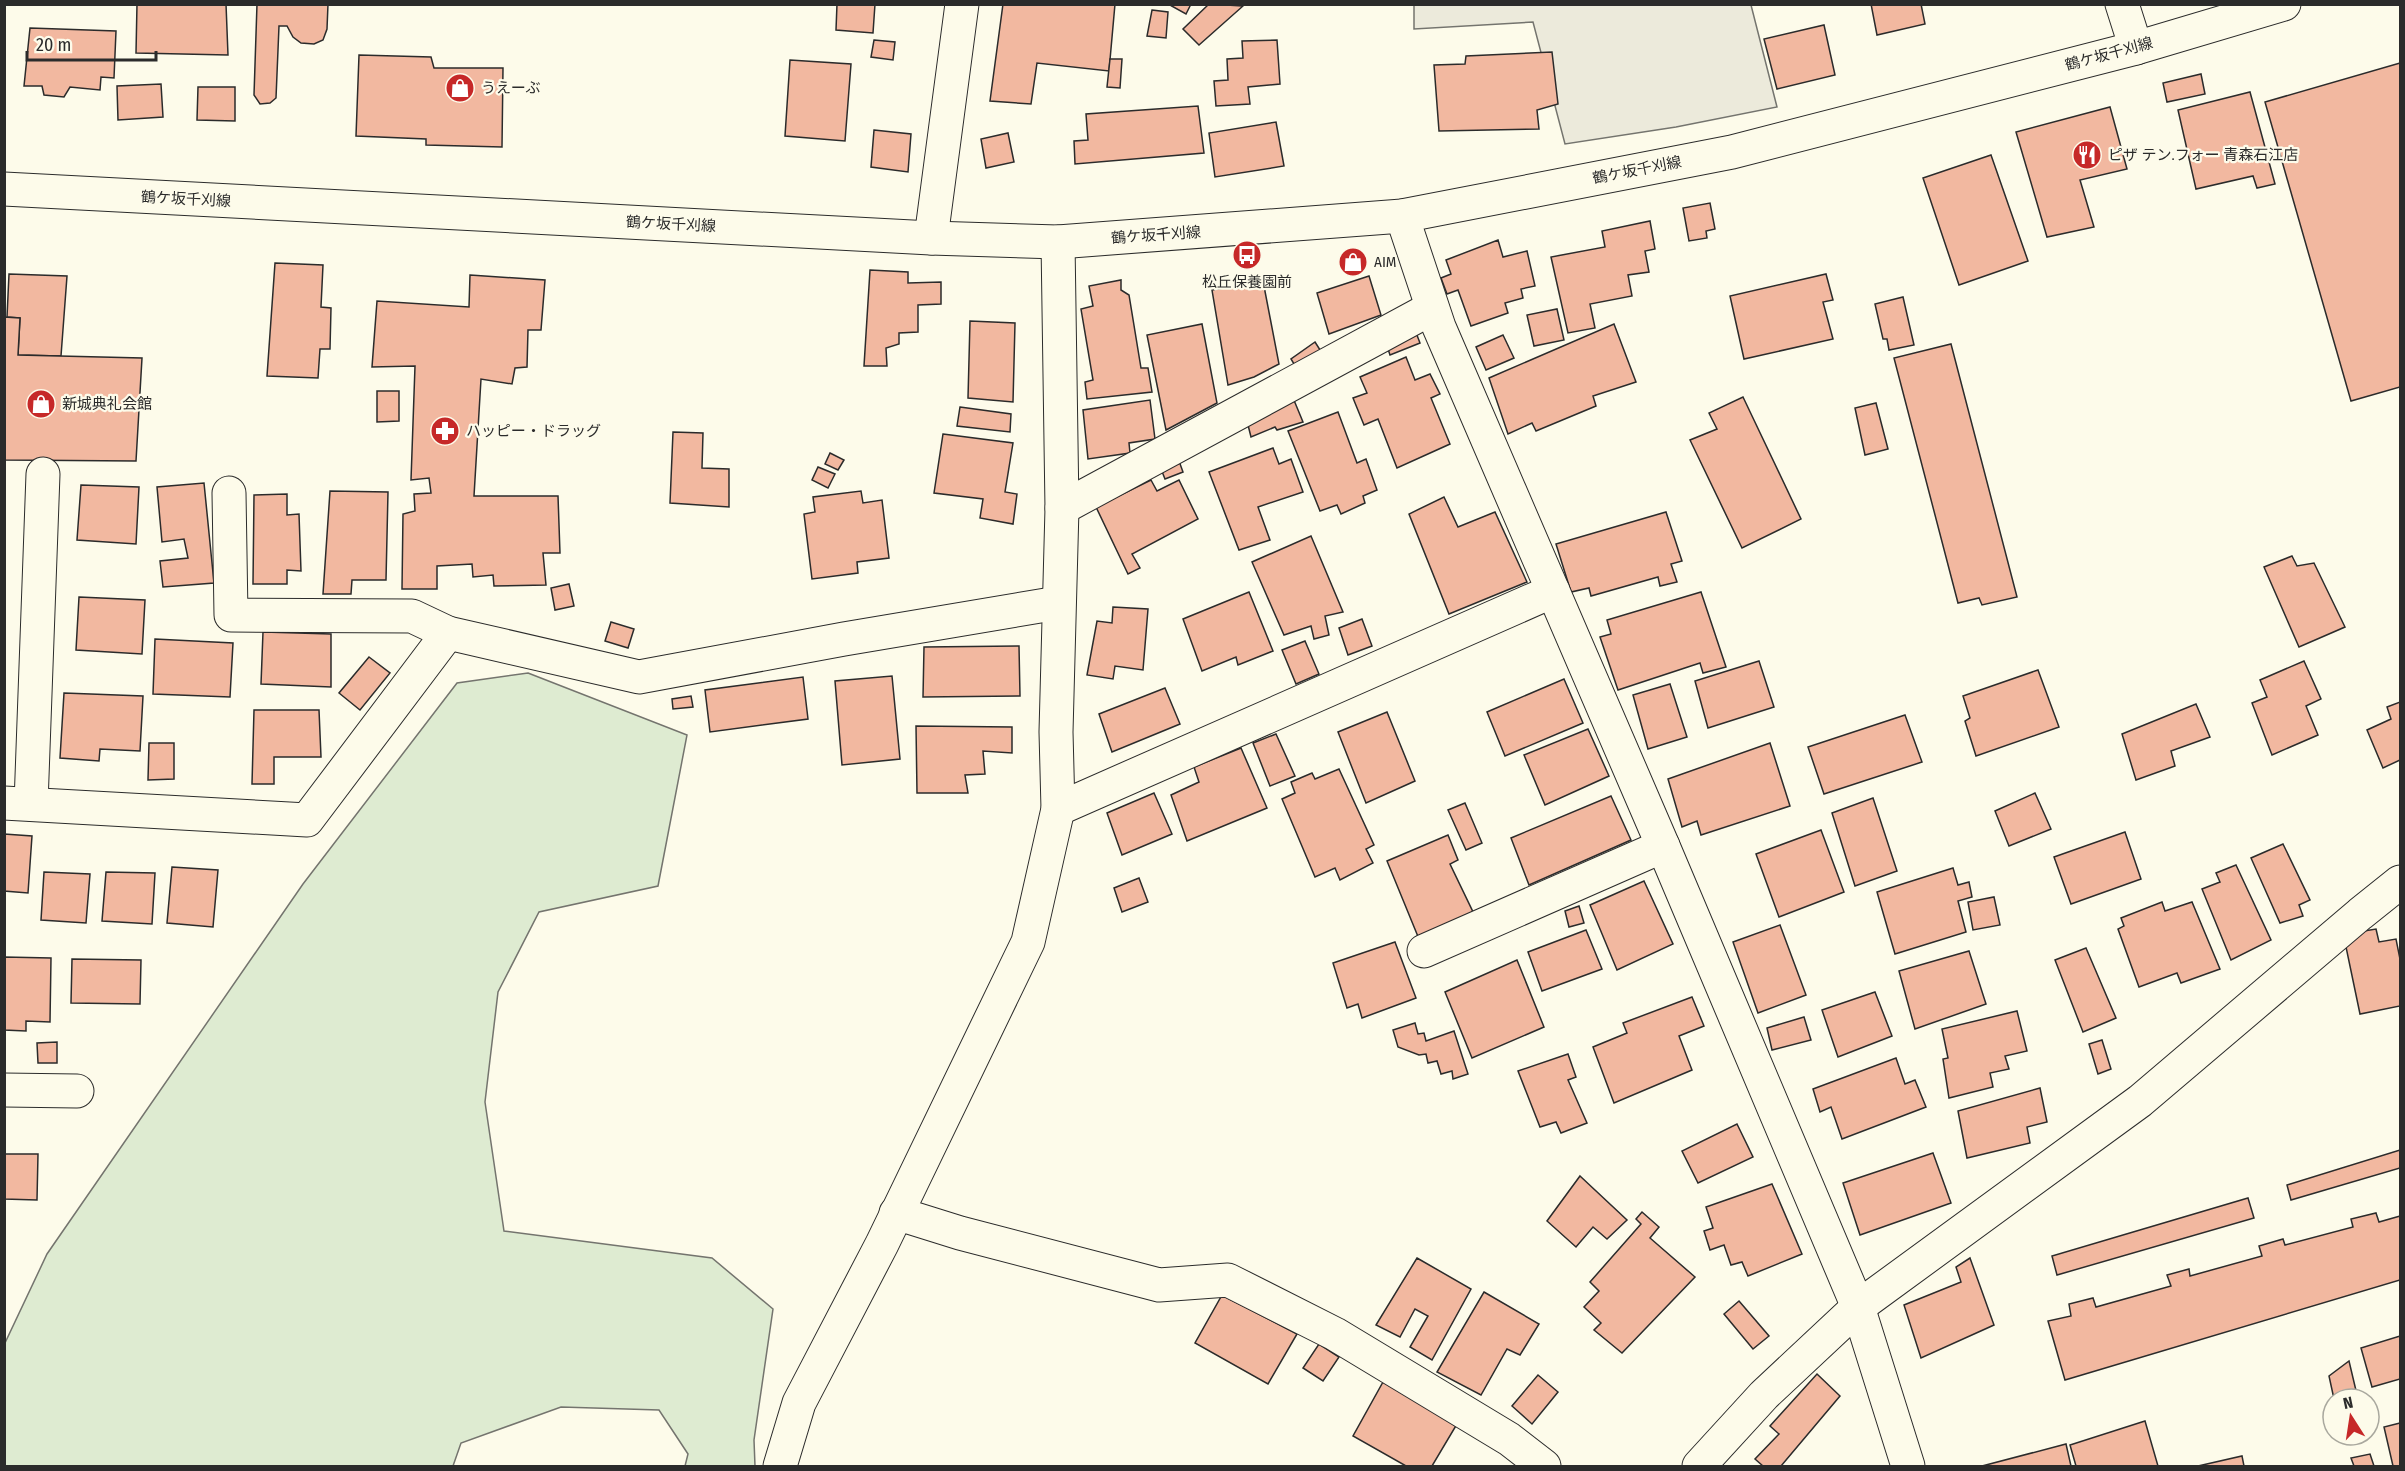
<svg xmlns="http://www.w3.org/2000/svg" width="2405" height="1471" viewBox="0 0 2405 1471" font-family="'Fira Sans Condensed','Noto Sans JP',sans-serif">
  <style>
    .green { fill: #deebd1; stroke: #74746e; stroke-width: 1.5 }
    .parking { fill: #eceadb; stroke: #74746e; stroke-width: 1.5 }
    .building { fill: #f2b8a0; stroke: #2b2b2b; stroke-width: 1.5 }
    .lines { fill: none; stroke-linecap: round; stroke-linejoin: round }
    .street-casing { stroke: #2b2b2b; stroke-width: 35 }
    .secondary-casing { stroke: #2b2b2b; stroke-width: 35 }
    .street { stroke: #fdfbea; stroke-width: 33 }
    .secondary { stroke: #fdfbea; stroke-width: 33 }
    .labels { text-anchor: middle; stroke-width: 4.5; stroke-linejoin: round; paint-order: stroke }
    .street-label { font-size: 15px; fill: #2b2b2b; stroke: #fdfbea }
    .poi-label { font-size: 15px; fill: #2b2b2b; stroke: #fdfbea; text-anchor: start }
  </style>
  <rect width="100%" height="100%" fill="#fdfbea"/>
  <polygon class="green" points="528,673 687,735 658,886 539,912 498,992 485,1102 504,1231 712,1258 773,1309 754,1440 755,1466 685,1466 688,1454 659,1410 561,1407 461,1443 453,1466 5,1466 5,1343 47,1254 303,884 457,683"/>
  <polygon class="parking" points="1414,5 1751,5 1777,107 1676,127 1565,144 1533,22 1414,29"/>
  <g class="building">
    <polygon points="137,4 226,4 228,55 136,53"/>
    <polygon points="257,4 328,4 327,29 323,40 314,44 301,43 293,37 287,26 279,26 276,98 270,103 260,104 254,95"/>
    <polygon points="837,4 875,4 873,33 836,30"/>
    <polygon points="1003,4 1115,4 1109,71 1037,63 1031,104 990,101"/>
    <polygon points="1168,4 1191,4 1186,14"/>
    <polygon points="1209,4 1243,6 1199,45 1183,29"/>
    <polygon points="1871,4 1921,4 1925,24 1877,35"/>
    <polygon points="1152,10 1168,12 1166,38 1147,36"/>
    <polygon points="1824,25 1835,75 1777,89 1764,39"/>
    <polygon points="30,28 116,31 114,78 101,77 100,90 70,87 64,97 44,95 42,86 24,86"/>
    <polygon points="874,40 895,42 893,60 871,57"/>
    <polygon points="1277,40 1280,84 1248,87 1250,104 1216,106 1214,81 1228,80 1227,59 1243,58 1242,41"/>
    <polygon points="1552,52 1558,104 1537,110 1539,129 1439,131 1434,65 1465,64 1466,56"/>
    <polygon points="359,55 431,57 434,68 503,68 502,147 426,145 426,139 356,136"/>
    <polygon points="1110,59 1122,59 1120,88 1107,87"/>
    <polygon points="790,60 851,64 845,141 785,136"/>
    <polygon points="2400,63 2400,387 2351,401 2265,102"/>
    <polygon points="2201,74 2205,94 2167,102 2163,83"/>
    <polygon points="161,84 163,117 118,120 117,86"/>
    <polygon points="198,87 235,87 235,121 197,120"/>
    <polygon points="2250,92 2275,184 2257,188 2253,176 2196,189 2178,110"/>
    <polygon points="1198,106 1204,153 1075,164 1074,141 1088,140 1086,114"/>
    <polygon points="2110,107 2127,169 2080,180 2094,227 2047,237 2016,132"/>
    <polygon points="1276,122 1284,166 1215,177 1209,133"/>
    <polygon points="874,130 911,134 908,172 871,167"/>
    <polygon points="1008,133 1014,162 986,168 981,139"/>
    <polygon points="1991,155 2028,261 1959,285 1923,178"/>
    <polygon points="1710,203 1715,229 1706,231 1707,238 1689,241 1683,208"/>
    <polygon points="1650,221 1655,249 1645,251 1649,272 1628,275 1632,296 1590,304 1595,328 1568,333 1551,257 1605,247 1602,231"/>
    <polygon points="1498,240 1503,257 1527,251 1535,286 1521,289 1523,298 1505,303 1508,313 1471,326 1458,290 1447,294 1441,278 1451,274 1446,260"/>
    <polygon points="275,263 323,265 321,307 331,308 330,349 320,349 318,378 267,376"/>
    <polygon points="870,270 908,272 908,283 941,282 941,304 918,305 918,332 899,333 899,344 886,348 887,366 864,366"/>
    <polygon points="9,274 67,276 61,356 18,355 20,318 7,317"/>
    <polygon points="1826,274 1833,300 1823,302 1833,339 1744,359 1730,296"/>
    <polygon points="470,275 545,280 541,330 528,330 527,367 515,368 512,384 481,379 474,496 558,496 560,553 543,553 546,585 494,586 493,575 473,577 472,564 437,566 437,589 402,589 403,514 415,511 414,494 431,493 429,478 411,480 415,366 372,367 377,301 469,307"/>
    <polygon points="1369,276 1381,315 1329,334 1317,293"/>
    <polygon points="1121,280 1121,290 1129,295 1141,368 1148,368 1152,392 1087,399 1085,382 1093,380 1081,309 1093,306 1089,286"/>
    <polygon points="1263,281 1279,364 1254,377 1228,385 1212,290"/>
    <polygon points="1903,297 1914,345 1889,350 1887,339 1883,339 1875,304"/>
    <polygon points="1557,309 1564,340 1534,346 1527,315"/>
    <polygon points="4,317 20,318 18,355 142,358 136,461 5,460"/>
    <polygon points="970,321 1015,323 1013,402 968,398"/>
    <polygon points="1202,324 1217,403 1166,430 1147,335"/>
    <polygon points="1614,324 1636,382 1593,396 1596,406 1536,431 1532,423 1508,434 1489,378"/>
    <polygon points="1415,330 1420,343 1390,355 1386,343"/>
    <polygon points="1503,335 1514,358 1486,370 1476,347"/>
    <polygon points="1315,342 1322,353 1297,369 1291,359"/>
    <polygon points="1951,344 2017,597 1982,605 1979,598 1958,603 1894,358"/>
    <polygon points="1406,357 1415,380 1430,374 1440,394 1431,398 1450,444 1397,468 1378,419 1364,425 1353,398 1367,393 1360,377"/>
    <polygon points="377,391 399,391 399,421 377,422"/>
    <polygon points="1291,393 1303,422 1277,430 1275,427 1251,437 1247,421"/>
    <polygon points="1743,397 1801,519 1742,548 1690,440 1717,429 1709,413"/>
    <polygon points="1150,400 1155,439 1129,443 1130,453 1088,459 1083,410"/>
    <polygon points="1876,403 1888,449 1865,455 1855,408"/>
    <polygon points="960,407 1011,414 1010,432 957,426"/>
    <polygon points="1338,412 1357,463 1366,459 1377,490 1363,496 1365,503 1341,514 1337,505 1320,511 1288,431"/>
    <polygon points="673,432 703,433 702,468 729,469 729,507 670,503"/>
    <polygon points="943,434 1013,443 1005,492 1017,494 1013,524 980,518 983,499 934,493"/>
    <polygon points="1273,448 1279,464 1291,459 1303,492 1258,507 1270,540 1239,550 1209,472"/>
    <polygon points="830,453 844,460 838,470 825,464"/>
    <polygon points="1179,461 1183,472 1165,479 1161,469"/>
    <polygon points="818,467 835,474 828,488 812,480"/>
    <polygon points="1151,480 1157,491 1179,480 1198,519 1132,554 1140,568 1128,574 1096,507"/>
    <polygon points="204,483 214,583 163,587 160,561 188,558 184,539 162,542 157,487"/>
    <polygon points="81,485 139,487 136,544 77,540"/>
    <polygon points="330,491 388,492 386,580 352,580 351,594 323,594"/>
    <polygon points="861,491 863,503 882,500 889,558 857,562 858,573 812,579 804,514 815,512 813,497"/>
    <polygon points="287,494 287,515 299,514 301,571 287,570 287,584 253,584 254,495"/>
    <polygon points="1444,497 1458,527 1495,512 1527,582 1449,614 1409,514"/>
    <polygon points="1666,512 1682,561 1671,564 1677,582 1660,586 1658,577 1591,596 1589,588 1571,592 1556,544"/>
    <polygon points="1311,536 1343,612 1325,616 1329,635 1314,639 1311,626 1284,635 1252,562"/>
    <polygon points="2292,556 2297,566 2314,563 2345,627 2299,647 2264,567"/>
    <polygon points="569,584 574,606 555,610 551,588"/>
    <polygon points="1249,592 1273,651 1238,665 1236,657 1202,671 1183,619"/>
    <polygon points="1701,592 1726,667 1703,673 1700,663 1618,690 1600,637 1611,634 1607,620"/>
    <polygon points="79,597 145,600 142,654 76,650"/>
    <polygon points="1113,607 1148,609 1143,670 1115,666 1113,679 1087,675 1097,621 1112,623"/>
    <polygon points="1362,619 1372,646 1348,655 1339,628"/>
    <polygon points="611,622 634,629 628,648 605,641"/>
    <polygon points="263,632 331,634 331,687 261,684"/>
    <polygon points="155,639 233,643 230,697 153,694"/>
    <polygon points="1305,641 1319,674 1296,684 1282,650"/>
    <polygon points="1019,646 1020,696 923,697 924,647"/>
    <polygon points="369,657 390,673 360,710 339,693"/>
    <polygon points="1759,661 1774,707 1708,728 1695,681"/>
    <polygon points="2304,661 2321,699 2306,706 2318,735 2272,755 2252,703 2267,697 2260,680"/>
    <polygon points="2038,670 2059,727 1976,756 1965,721 1970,718 1963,696"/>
    <polygon points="892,676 900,759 842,765 835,681"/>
    <polygon points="803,677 808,719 710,732 705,690"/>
    <polygon points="1564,679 1583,723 1505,756 1487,712"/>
    <polygon points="1670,684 1687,737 1648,749 1633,695"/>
    <polygon points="1165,688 1180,724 1112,752 1099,714"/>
    <polygon points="64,693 143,696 140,751 100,749 99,761 60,758"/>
    <polygon points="691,696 693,707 673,709 672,699"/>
    <polygon points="2400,702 2400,760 2383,768 2367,730 2391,719 2387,707"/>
    <polygon points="2196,704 2210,737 2171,751 2175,766 2136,780 2122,734"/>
    <polygon points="254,710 319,710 321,757 274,757 274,784 252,784"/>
    <polygon points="1387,712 1415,781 1366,803 1338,732"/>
    <polygon points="1905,715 1922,762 1824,794 1808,747"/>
    <polygon points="916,726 1012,727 1012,753 983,751 985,774 965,775 968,793 917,793"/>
    <polygon points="1588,729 1609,776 1545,805 1524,755"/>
    <polygon points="1276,734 1295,776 1270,786 1253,743"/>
    <polygon points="149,743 174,743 174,779 148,780"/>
    <polygon points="1770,743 1790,806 1701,835 1697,821 1682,827 1668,779"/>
    <polygon points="1241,748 1267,808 1187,841 1171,795 1199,782 1194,767"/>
    <polygon points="1339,769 1374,845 1366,849 1373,863 1340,880 1335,868 1315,877 1282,799 1295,793 1291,782 1312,773 1315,779"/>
    <polygon points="1154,793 1172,834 1122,855 1107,813"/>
    <polygon points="2035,793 2051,829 2009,846 1995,811"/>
    <polygon points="1611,796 1631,840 1529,885 1511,838"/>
    <polygon points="1873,798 1897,871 1855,886 1832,813"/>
    <polygon points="1465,803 1482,843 1466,850 1448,810"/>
    <polygon points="1821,830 1844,892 1779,917 1756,854"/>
    <polygon points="2125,832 2141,879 2071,904 2054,857"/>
    <polygon points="4,834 32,836 28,893 4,891"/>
    <polygon points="1448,835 1458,860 1450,864 1474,914 1419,939 1387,861"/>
    <polygon points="2283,844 2310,900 2299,905 2303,916 2280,923 2251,858"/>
    <polygon points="2236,865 2271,940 2231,960 2202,889 2220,882 2216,873"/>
    <polygon points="172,867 218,870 213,927 167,923"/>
    <polygon points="1953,868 1958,885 1969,882 1972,897 1958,901 1966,932 1895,954 1877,892"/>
    <polygon points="44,872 90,874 86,923 41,920"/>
    <polygon points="106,872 155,873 152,924 102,921"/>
    <polygon points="1139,878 1148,902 1122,912 1114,888"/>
    <polygon points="1644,881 1673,944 1617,970 1590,905"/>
    <polygon points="1994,897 2000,925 1973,930 1968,902"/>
    <polygon points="2162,902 2165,911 2192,902 2220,969 2181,983 2177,973 2139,987 2118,929 2124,926 2121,918"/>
    <polygon points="1579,906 1584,923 1569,927 1565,911"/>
    <polygon points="1780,925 1806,995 1758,1013 1733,942"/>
    <polygon points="2376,929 2379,942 2396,939 2400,959 2400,1006 2360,1014 2346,947 2358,932"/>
    <polygon points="1586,930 1602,969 1542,991 1528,952"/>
    <polygon points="1395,942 1416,998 1362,1018 1358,1004 1347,1008 1333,963"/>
    <polygon points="2086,948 2116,1018 2083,1032 2055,960"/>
    <polygon points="1969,951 1986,1004 1915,1029 1899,971"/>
    <polygon points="4,957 51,958 50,1022 26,1021 26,1031 4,1030"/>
    <polygon points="72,959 141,960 140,1004 71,1003"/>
    <polygon points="1517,960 1544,1027 1472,1058 1445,992"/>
    <polygon points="1875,992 1892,1036 1838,1057 1822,1010"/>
    <polygon points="1692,997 1704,1026 1679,1036 1692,1070 1614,1103 1593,1047 1627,1033 1623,1023"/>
    <polygon points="2017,1011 2027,1051 2005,1056 2009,1069 1990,1073 1993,1087 1949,1098 1943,1059 1948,1058 1942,1029"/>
    <polygon points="1804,1017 1811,1040 1772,1050 1767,1028"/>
    <polygon points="1415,1023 1418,1034 1424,1033 1426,1041 1454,1031 1468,1074 1453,1079 1452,1071 1441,1074 1437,1061 1428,1063 1426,1054 1419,1055 1398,1047 1393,1030"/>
    <polygon points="2102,1040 2111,1069 2098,1074 2089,1044"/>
    <polygon points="57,1042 57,1063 38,1063 37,1043"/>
    <polygon points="1568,1054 1576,1077 1568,1080 1587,1123 1561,1133 1556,1122 1540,1127 1518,1071"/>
    <polygon points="1896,1058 1905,1084 1915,1080 1926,1107 1842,1139 1831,1107 1820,1112 1813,1089"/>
    <polygon points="2040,1088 2047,1122 2027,1127 2030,1143 1967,1158 1958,1111"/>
    <polygon points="1737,1124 1753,1157 1698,1183 1682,1151"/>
    <polygon points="2400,1150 2400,1168 2291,1200 2287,1185"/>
    <polygon points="1933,1153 1951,1203 1860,1235 1843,1183"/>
    <polygon points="4,1154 38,1154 37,1200 4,1199"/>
    <polygon points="1580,1176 1627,1220 1607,1239 1593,1227 1576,1247 1547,1221"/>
    <polygon points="1772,1184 1802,1254 1748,1276 1742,1262 1731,1265 1724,1245 1710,1250 1704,1231 1713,1228 1706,1207"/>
    <polygon points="2248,1198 2254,1218 2057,1275 2052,1256"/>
    <polygon points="1642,1212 1659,1227 1650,1238 1695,1277 1622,1353 1594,1330 1601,1323 1584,1307 1599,1291 1590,1282 1641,1224 1636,1219"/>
    <polygon points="2376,1213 2379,1222 2400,1216 2400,1280 2065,1380 2048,1321 2071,1316 2069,1304 2093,1298 2096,1307 2171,1286 2167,1275 2189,1269 2190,1276 2262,1256 2259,1246 2283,1239 2285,1245 2353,1227 2351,1219"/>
    <polygon points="1417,1258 1471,1289 1432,1360 1410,1347 1428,1316 1415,1309 1400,1337 1376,1325"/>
    <polygon points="1970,1258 1994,1325 1921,1358 1904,1305 1961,1282 1956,1267"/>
    <polygon points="1484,1292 1539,1324 1520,1355 1507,1349 1481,1395 1437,1372"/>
    <polygon points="1222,1295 1297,1334 1268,1384 1195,1343"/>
    <polygon points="1739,1301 1769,1336 1753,1349 1724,1314"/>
    <polygon points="2400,1336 2400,1379 2372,1387 2361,1348"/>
    <polygon points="1319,1344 1339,1357 1323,1381 1303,1368"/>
    <polygon points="2349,1361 2358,1399 2334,1399 2329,1376"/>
    <polygon points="1817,1374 1840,1396 1781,1466 1763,1466 1755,1459 1779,1434 1770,1426"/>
    <polygon points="1538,1375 1558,1392 1532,1424 1512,1406"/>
    <polygon points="1383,1382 1457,1424 1432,1466 1406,1466 1353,1436"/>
    <polygon points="2145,1421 2158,1466 2076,1466 2070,1445"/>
    <polygon points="2400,1423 2400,1466 2393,1466 2384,1427"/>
    <polygon points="2066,1444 2071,1466 1982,1466"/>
    <polygon points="2370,1454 2374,1466 2354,1466 2351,1458"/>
    <polygon points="2242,1456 2244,1466 2198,1466"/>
  </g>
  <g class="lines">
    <g class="street-casing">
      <g id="street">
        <polyline points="2122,4 2136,48"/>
        <polyline points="1402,216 1439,327 1663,846 1858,1307 1908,1466"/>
        <polyline points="931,238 962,4"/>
        <polyline points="229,493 231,615 412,616 448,633 639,677 844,639 1058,603"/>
        <polyline points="1062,508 1432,308"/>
        <polyline points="4,803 307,820 448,633"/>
        <polyline points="31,804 43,474"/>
        <polyline points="1058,809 1553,591"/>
        <polyline points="1424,951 1663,846"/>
        <polyline points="4,1090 77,1091"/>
        <polyline points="896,1213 960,1233 1159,1285 1228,1280 1335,1334 1509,1439 1544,1466"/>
        <polyline points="780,1466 799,1403 882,1244 1028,942 1058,809 1056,732 1062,508 1058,242"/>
        <polyline points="1699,1466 1764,1395 1858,1307 2140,1101 2360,914 2400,882"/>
      </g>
    </g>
    <g class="secondary-casing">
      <polyline id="secondary" points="4,189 931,238 1058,242 1402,216 1732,152 2136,48 2284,4"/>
    </g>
    <use href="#street" class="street"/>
    <use href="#secondary" class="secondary"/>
  </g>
  <defs>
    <g id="shop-disc" transform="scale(1.5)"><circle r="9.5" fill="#c62828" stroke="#fdfbea"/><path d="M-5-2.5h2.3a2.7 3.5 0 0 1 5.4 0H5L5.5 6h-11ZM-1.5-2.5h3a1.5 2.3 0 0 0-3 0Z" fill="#fff"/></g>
    <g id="restaurant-disc" transform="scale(1.5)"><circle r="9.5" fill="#c62828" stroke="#fdfbea"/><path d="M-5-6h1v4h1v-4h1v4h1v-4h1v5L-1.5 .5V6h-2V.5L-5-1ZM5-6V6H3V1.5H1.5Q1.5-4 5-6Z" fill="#fff"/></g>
    <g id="bus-disc" transform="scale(1.5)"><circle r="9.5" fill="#c62828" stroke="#fdfbea"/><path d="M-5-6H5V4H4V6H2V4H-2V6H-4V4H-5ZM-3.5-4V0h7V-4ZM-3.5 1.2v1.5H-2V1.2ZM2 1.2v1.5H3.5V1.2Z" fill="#fff"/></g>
    <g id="pharmacy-disc" transform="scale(1.5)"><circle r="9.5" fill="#c62828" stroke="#fdfbea"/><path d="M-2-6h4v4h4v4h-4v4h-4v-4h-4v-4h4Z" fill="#fff"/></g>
  </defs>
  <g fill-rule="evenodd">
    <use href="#shop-disc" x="460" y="88"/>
    <use href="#restaurant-disc" x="2087" y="155"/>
    <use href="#bus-disc" x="1247" y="255"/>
    <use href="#shop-disc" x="1353" y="262"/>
    <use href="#shop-disc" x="41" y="404"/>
    <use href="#pharmacy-disc" x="445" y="431"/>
  </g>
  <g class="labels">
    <g class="street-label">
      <text transform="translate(2109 54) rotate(-15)" y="5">鶴ケ坂千刈線</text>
      <text transform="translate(1637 170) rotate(-11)" y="5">鶴ケ坂千刈線</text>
      <text transform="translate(186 199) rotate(3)" y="5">鶴ケ坂千刈線</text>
      <text transform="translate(671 224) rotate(3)" y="5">鶴ケ坂千刈線</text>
      <text transform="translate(1156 235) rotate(-4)" y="5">鶴ケ坂千刈線</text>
    </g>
    <g class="poi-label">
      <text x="481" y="93">うえーぶ</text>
      <text x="2108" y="160">ピザ テン.フォー 青森石江店</text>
      <text x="1374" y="267">AIM</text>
      <text x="1247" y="287" text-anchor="middle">松丘保養園前</text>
      <text x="62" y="409">新城典礼会館</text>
      <text x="466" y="436">ハッピー・ドラッグ</text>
    </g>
  </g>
  <rect width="2405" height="1471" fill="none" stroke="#2b2b2b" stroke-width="12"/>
  <g transform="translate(2351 1417) rotate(348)"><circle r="28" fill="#fdfbea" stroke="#a9a89e" stroke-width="1.5"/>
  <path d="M0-4.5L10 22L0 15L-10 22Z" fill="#c62828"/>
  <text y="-9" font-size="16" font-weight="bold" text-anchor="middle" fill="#2b2b2b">N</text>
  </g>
  <path d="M27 51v9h129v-9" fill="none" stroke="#2b2b2b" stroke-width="3"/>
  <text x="36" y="51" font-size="18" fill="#2b2b2b" stroke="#fdfbea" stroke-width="4.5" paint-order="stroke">20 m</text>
</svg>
